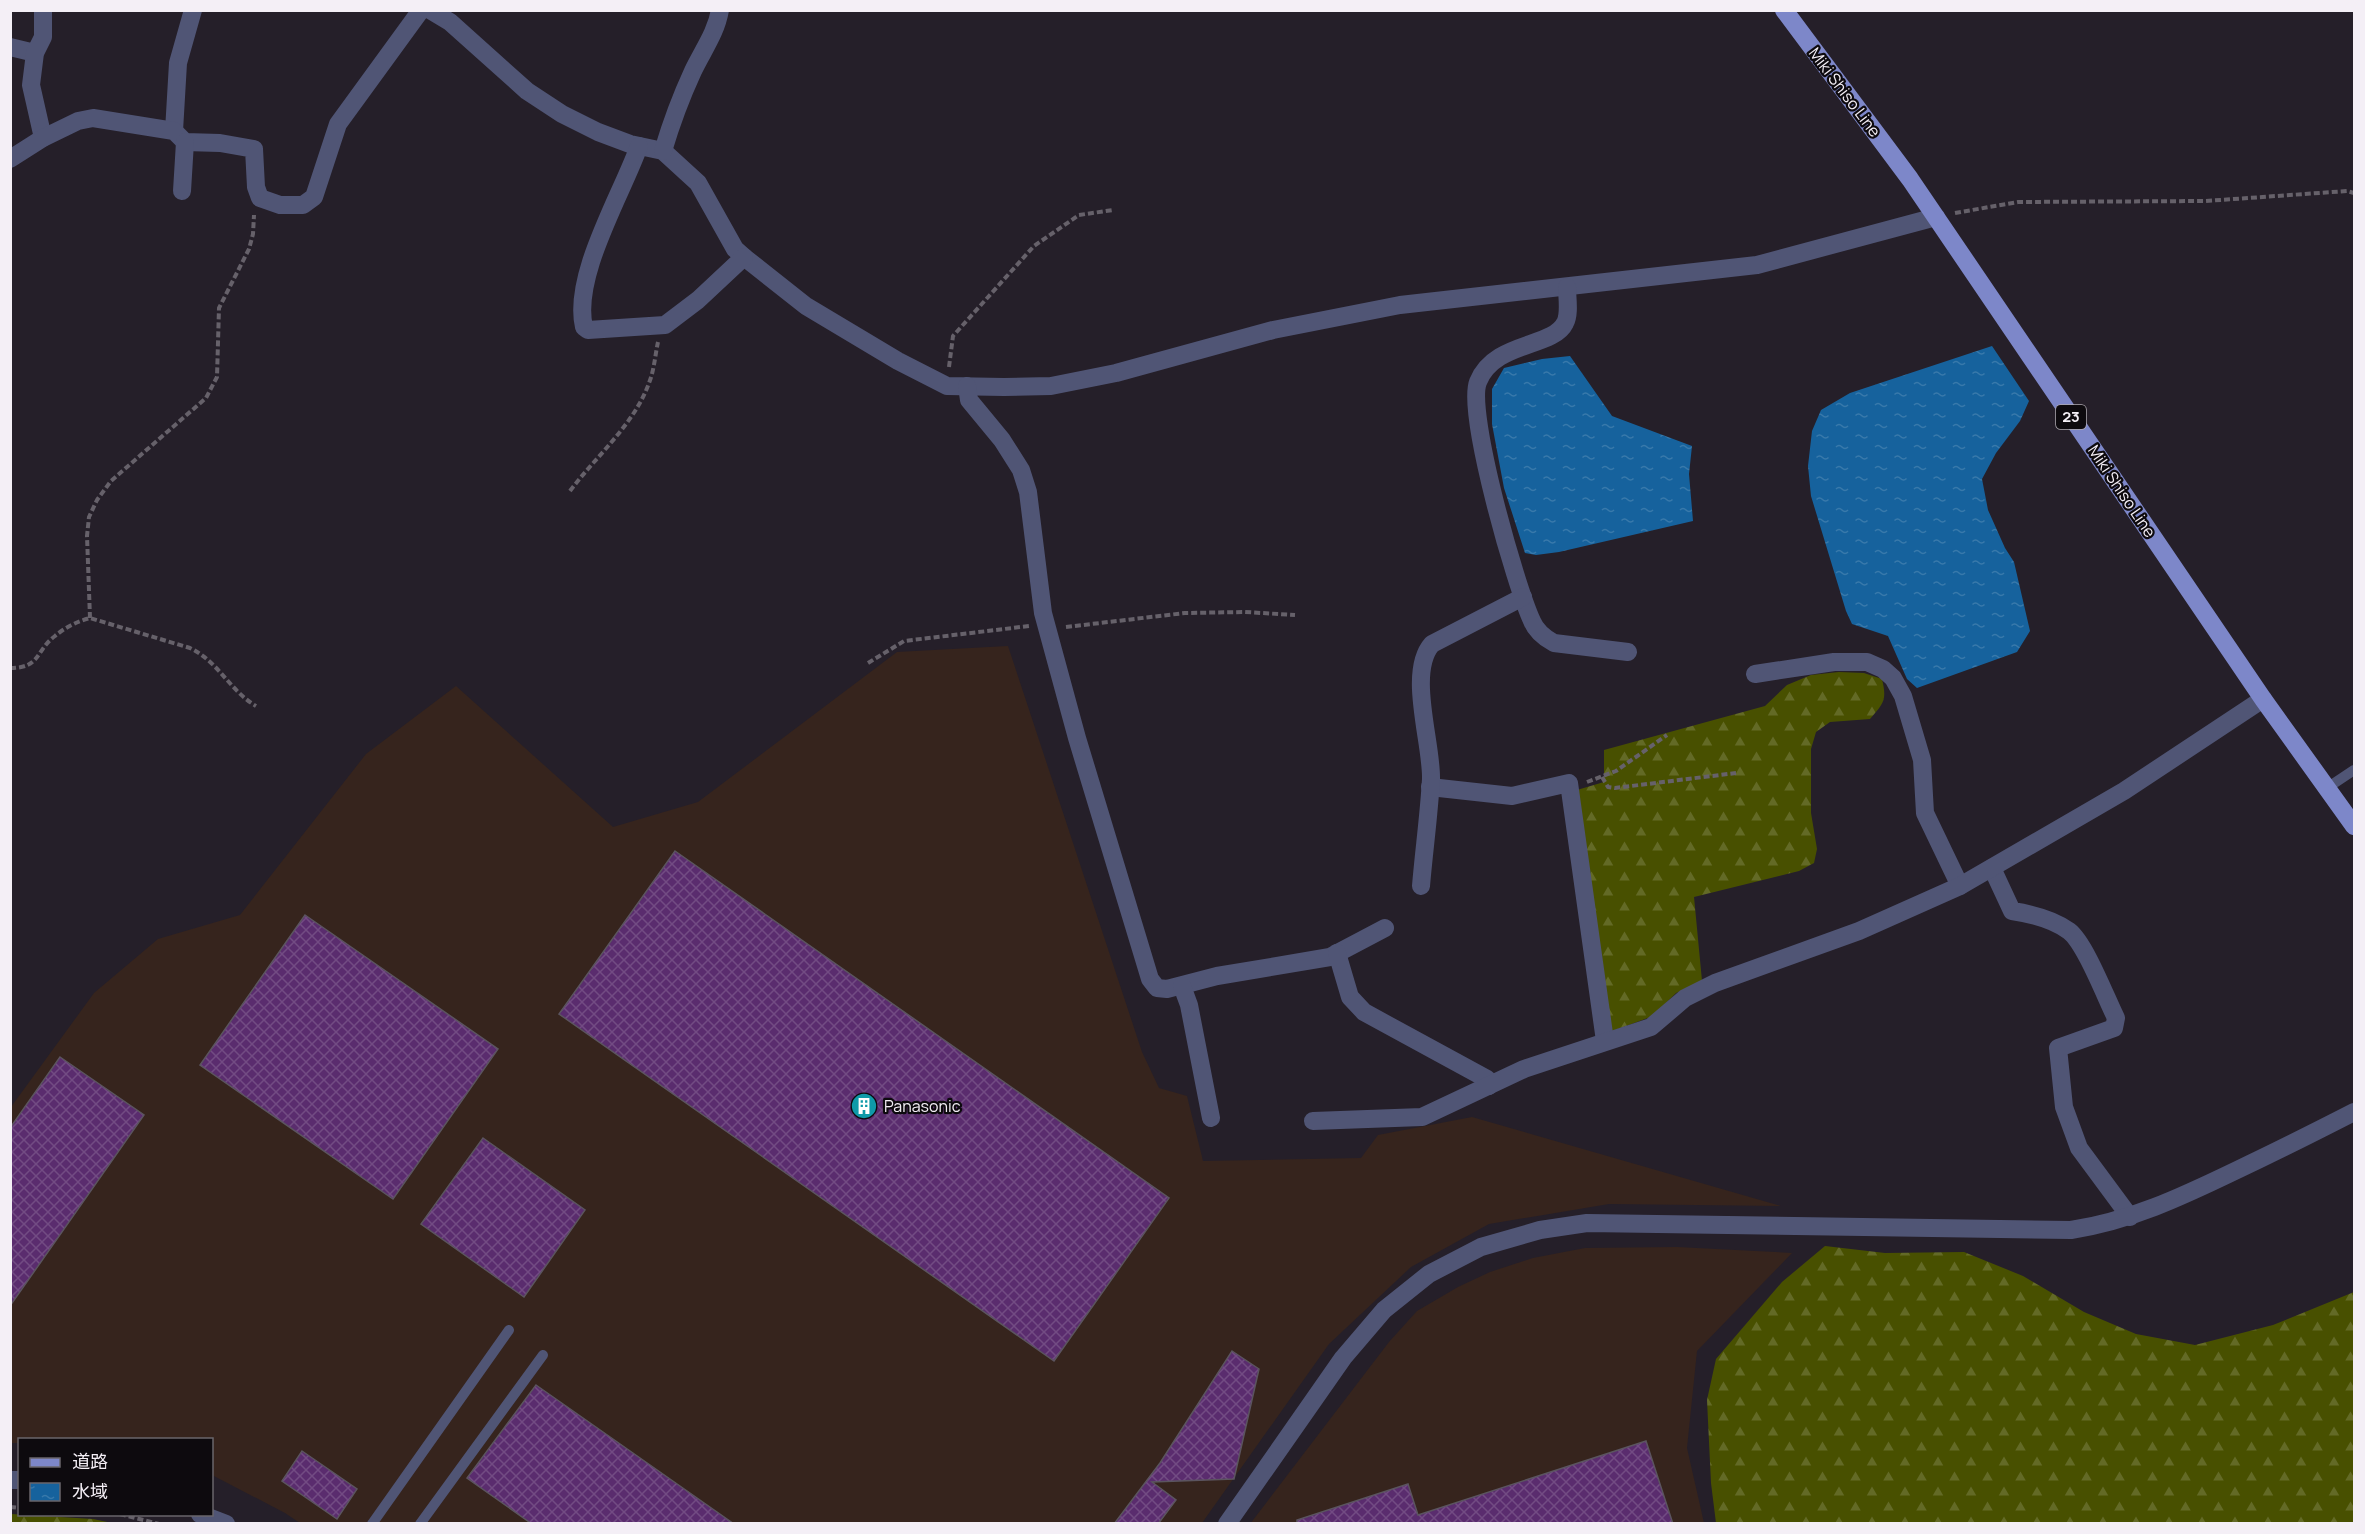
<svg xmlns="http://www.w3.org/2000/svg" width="2365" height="1534" viewBox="0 0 2365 1534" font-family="Manrope,'Noto Sans JP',sans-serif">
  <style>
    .commercial { fill: #36241d }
    .forest { fill: url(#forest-firs) }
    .water { fill: url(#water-ripples) }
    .building { fill: url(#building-cross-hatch); stroke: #5b545f; stroke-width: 1.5 }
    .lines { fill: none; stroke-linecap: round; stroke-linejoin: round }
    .path { stroke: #66616a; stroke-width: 4; stroke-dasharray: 6 3; stroke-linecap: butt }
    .service { stroke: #505575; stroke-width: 10 }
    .minor { stroke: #505575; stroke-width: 18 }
    .tertiary { stroke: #505575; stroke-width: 18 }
    .primary { stroke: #7d87c9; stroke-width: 18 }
    .labels { text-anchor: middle; stroke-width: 4.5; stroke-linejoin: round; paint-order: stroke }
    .shield { fill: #0d0a0e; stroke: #afaab0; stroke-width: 1.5 }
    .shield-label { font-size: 15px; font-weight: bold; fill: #f4eff6 }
    .street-label { font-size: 16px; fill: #f4eff6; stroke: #0d0a0e }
    .poi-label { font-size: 16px; fill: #f4eff6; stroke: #0d0a0e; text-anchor: start }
  </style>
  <defs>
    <pattern id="forest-firs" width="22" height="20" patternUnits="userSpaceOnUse" patternTransform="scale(1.5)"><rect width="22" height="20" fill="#485000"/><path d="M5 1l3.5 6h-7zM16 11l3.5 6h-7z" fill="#636a26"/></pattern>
    <pattern id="water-ripples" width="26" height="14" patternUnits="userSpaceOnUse" patternTransform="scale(1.5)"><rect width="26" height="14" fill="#16629d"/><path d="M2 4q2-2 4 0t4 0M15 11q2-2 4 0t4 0" fill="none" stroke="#3879ab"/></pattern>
    <pattern id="building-cross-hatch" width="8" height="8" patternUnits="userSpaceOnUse" patternTransform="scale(1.5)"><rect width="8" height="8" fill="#5a2c6e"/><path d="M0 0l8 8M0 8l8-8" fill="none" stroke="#724b83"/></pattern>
  </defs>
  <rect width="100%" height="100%" fill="#251f29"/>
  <g class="commercial">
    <polygon points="1008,646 1142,1052 1159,1088 1187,1096 1203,1161 1361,1158 1378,1135 1472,1117 1781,1206 1609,1204 1489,1224 1411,1267 1329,1344 1202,1523 300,1523 285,1513 212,1475 212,1440 20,1440 19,1443 11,1443 11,1107 94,993 158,939 240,915 366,754 456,686 613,827 698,802 897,652"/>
    <polygon points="1677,1247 1792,1253 1697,1351 1687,1448 1704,1523 1250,1524 1389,1342 1417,1311 1458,1287 1490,1272 1533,1258 1585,1248"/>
  </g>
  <g class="forest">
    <path d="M1839,672L1864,673L1882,679C1887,700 1884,703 1870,719L1830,722L1816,732L1811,749V813L1817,849L1814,863L1799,871L1694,897L1702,981L1676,993L1653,1016L1610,1032L1577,790L1604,782V750L1765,706L1787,685L1811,675Z"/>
    <polygon points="1825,1246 1885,1253 1964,1252 2023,1276 2084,1312 2136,1334 2195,1345 2273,1325 2354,1292 2354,1523 1716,1523 1711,1483 1707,1400 1716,1359 1782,1282"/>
    <polygon points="11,1514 93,1519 112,1523 11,1523"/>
  </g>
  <g class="water">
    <polygon points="1992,346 2029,401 2020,421 1996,453 1982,479 1988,510 2005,548 2014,562 2030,631 2017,652 1917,688 1907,679 1888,636 1852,624 1846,611 1811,496 1808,466 1812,431 1821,410 1850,393"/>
    <polygon points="1570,356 1612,416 1692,446 1689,474 1693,521 1559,552 1536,555 1525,553 1504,488 1492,424 1492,389 1504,368 1542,359"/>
  </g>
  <g class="building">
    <polygon points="675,851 1169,1198 1054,1361 559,1014"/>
    <polygon points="305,915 498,1049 393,1199 200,1065"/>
    <polygon points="60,1057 144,1115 10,1306 10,1128"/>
    <polygon points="483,1138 585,1210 524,1297 421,1224"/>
    <polygon points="1232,1351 1259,1369 1234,1479 1152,1482 1176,1500 1158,1524 1114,1524 1160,1463"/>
    <polygon points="536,1385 734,1524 532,1524 467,1478"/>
    <polygon points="1646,1441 1673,1524 1297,1524 1297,1520 1408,1484 1418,1515"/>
    <polygon points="302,1451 357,1489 337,1519 282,1481"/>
  </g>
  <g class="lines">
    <g class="path">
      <polyline points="1955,213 2018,202 2206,201 2347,191 2354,193"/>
      <polyline points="949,367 953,336 1034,246 1079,215 1113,210"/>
      <path d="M570,491C596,456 634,425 649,383C654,371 655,356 658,342"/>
      <polyline points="90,618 87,536 89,517 97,500 111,481 206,398 217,377 219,308 249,249 253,234 254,215"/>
      <polyline points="1066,627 1185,613 1245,612 1295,615"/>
      <polyline points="868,663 904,641 1029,626"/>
      <path d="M10,668C41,668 35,651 55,636C64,628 78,621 90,618L190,648C219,662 229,690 256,706"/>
      <polyline points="1602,777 1608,787 1615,788 1736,773"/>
      <polyline points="1587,782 1616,771 1667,735"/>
      <polyline points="10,1507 20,1508"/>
      <polyline points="120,1514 159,1524"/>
    </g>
    <g class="service">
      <polyline points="2327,788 2354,770"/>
      <polyline points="372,1524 509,1330"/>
      <polyline points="420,1524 543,1355"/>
    </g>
    <g class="minor">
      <polyline points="430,10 450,22 527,91 562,114 598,132 630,144 663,151 698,183 735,249 744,257 806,306 898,361 947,386 1004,387 1051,386 1116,373 1273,330 1400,305 1757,265 1936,217"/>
      <polyline points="10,47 35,53"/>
      <polyline points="174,131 178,63 193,10"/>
      <polyline points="43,138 31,85 35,53 43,37 43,10"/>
      <path d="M639,146C622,194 572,276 584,327L588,330L665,325L698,300L744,257"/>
      <path d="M663,151C671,124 681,97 693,71C703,50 716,33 720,10"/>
      <polyline points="10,159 43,138 78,121 93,118 174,131 185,142 220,143 254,149 256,187 260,198 280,205 303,205 314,197 338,124 421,10"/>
      <polyline points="182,191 185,142"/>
      <path d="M1567,287C1567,297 1570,314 1565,323C1553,348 1494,341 1478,382C1466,413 1516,587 1532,621C1536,631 1545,638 1554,643L1628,652"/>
      <polyline points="967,386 969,400 1002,440 1021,470 1028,492 1043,613 1077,738 1150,979 1157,988 1167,989 1217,976 1330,957 1385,928"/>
      <polyline points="1755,674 1834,662 1867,662 1883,669 1893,678 1903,696 1922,760 1925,813 1960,886"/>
      <polyline points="1430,787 1512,796 1569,783 1605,1041"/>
      <path d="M1992,868L2012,911C2032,914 2053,919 2069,931C2085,943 2106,998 2116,1018L2114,1028L2058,1048L2064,1107L2079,1148L2130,1217"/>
      <path d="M1421,886C1424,850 1429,815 1431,779C1432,743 1407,672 1432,644L1523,597"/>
      <polyline points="1337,953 1350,997 1364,1012 1487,1079 1489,1086"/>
      <polyline points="1182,986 1189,1005 1211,1118"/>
      <polyline points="1313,1121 1422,1117 1524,1069 1651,1027 1685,998 1715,983 1859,931 1960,886 2124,791 2263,699"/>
    </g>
    <g class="tertiary">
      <polyline points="10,1480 20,1480"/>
      <polyline points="200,1514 226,1524"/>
      <path d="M1227,1524L1343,1358L1384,1310L1429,1274L1481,1247L1540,1230L1587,1223L2071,1230C2130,1221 2181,1197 2235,1171C2275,1152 2315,1132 2354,1112"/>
    </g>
    <polyline class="primary" points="1784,10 1910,179 2263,699 2354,826"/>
  </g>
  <defs>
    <g id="building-disc" transform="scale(1.35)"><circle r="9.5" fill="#0f9aa8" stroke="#0d0a0e"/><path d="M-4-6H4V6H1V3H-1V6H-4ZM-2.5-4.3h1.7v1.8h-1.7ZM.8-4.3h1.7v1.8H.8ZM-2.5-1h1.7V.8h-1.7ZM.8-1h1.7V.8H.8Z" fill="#fff"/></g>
  </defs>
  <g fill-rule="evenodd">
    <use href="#building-disc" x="864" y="1106"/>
  </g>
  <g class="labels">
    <rect class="shield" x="2056" y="405" width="30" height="24" rx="4.5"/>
    <g class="shield-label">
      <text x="2071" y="422">23</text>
    </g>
    <g class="street-label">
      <text transform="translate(1845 92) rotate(53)" y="6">Miki Shiso Line</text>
      <text transform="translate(2122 491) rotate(56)" y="6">Miki Shiso Line</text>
    </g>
    <g class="poi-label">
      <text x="884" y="1112">Panasonic</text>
    </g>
  </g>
  <rect width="2365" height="1534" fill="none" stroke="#f4eff6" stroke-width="24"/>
  <rect x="18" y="1438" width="195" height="78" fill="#0d0a0e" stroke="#69666b" stroke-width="1.5"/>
  <rect x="30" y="1458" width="30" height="9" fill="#7d87c9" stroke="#69666b" stroke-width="1.5"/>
  <text x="72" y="1468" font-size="18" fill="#f4eff6">道路</text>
  <rect x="30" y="1483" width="30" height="18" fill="url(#water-ripples)" stroke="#69666b" stroke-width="1.5"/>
  <text x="72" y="1498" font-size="18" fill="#f4eff6">水域</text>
</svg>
